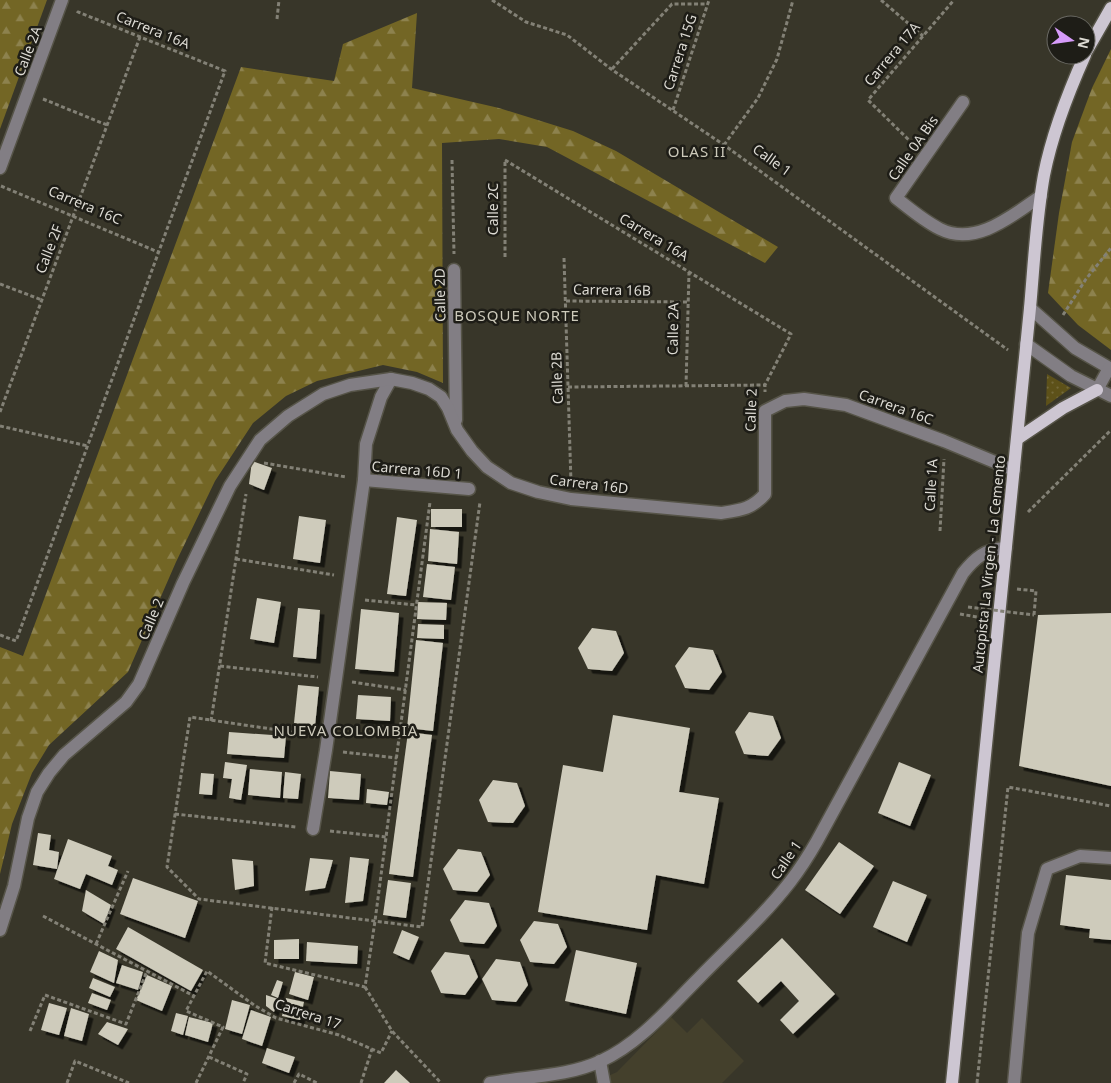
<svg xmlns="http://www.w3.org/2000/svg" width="1111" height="1083" viewBox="0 0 1111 1083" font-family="'Noto Sans',sans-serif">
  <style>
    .built { fill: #44402c }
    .grass { fill: url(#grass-dots) }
    .forest { fill: url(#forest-firs) }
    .building { fill: #cecbbb; filter: url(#shadow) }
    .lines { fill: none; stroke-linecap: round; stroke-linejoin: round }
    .minor-casing { stroke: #565448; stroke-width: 15 }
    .major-casing { stroke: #565448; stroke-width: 15 }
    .path { stroke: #838176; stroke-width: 3; stroke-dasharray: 4 2.5; stroke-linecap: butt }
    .minor { stroke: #827e84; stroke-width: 12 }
    .major { stroke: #cdc6d2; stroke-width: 12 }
    .path-bridge { stroke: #838176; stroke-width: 3; stroke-dasharray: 4 2.5; stroke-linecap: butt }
    .labels { text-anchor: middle; stroke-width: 5; stroke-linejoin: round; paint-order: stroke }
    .street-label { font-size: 14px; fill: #dddbd4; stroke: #1e1d17 }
    .neighbourhood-label { font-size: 15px; letter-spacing: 1px; fill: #ccc9ba; stroke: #1e1d17 }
  </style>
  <defs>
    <pattern id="grass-dots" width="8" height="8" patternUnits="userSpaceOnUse" patternTransform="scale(1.25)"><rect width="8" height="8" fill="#5d5119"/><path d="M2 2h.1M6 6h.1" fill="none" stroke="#74693a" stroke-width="1.8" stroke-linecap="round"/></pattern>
    <pattern id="forest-firs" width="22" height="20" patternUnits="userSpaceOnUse" patternTransform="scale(1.25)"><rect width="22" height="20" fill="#736625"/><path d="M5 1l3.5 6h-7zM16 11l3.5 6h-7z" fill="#8d824e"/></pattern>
    <filter id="shadow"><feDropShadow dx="4.5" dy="4.5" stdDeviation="0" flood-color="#0009"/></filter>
  </defs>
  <rect width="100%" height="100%" fill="#383629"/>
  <polygon class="built" points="671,1017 687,1033 702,1018 744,1061 722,1083 612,1083 606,1077 617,1072"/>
  <polygon class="grass" points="1047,374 1071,388 1046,406"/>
  <g class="forest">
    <polygon points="0,0 47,0 0,129"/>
    <polygon points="417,13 412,88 499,108 573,131 616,151 778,247 765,263 547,147 499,139 442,143 443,383 417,372 383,365 317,381 286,396 253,423 215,481 176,562 128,672 49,745 32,773 12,824 0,874 0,647 23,656 241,67 334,81 343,44"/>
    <polygon points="1111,49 1111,350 1078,325 1048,293 1059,213 1072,142 1092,88"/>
  </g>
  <g class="building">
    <polygon points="252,461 272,468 264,490 249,484"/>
    <rect x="431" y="509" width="31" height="18"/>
    <polygon points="299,516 326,520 320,563 293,559"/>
    <polygon points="397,517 417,520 406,596 387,594"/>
    <polygon points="430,529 459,532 457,564 428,561"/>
    <polygon points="427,564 455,567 451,600 423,597"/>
    <polygon points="257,598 281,602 274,643 250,639"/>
    <polygon points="418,602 447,603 446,620 417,619"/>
    <polygon points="298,608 320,610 316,659 293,657"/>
    <polygon points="361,609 399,613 394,672 355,669"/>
    <polygon points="1111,613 1111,786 1019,766 1038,615"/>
    <polygon points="418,624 444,625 444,639 417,638"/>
    <polygon points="592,628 616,631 624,653 612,671 588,669 578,648"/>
    <polygon points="416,640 443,643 433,731 407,728"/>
    <polygon points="689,647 713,650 722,672 709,690 685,688 675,666"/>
    <polygon points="298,685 319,687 315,726 294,723"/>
    <polygon points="358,695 391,697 390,721 356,719"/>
    <polygon points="749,712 773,716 781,738 768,756 744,754 735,732"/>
    <polygon points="613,715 690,728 679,792 719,798 704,884 656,875 647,930 538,912 563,765 603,772"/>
    <polygon points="229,732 286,736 284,758 227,754"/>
    <polygon points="408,732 432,735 413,877 389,874"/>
    <polygon points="225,762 247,765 241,800 229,798 232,779 223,778"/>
    <polygon points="899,762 931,775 910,826 878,813"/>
    <polygon points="250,769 282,772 280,798 248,795"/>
    <polygon points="330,771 361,774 359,800 328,798"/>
    <polygon points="285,772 301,774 298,799 283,798"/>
    <polygon points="201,773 214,774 212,795 199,794"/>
    <polygon points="493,780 517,783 525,806 513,823 488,822 479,800"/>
    <polygon points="367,789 389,792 387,805 366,803"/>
    <polygon points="38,833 51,835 49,850 59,852 57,869 33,865"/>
    <polygon points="68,839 112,856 108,866 118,870 112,885 86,874 80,889 54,879"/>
    <polygon points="839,842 874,866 840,914 805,890"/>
    <polygon points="458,849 481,852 490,875 477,892 453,890 443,869"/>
    <polygon points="350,857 369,859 363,901 345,903"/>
    <polygon points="310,858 333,860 325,888 305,891"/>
    <polygon points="232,859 253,861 254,886 235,890"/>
    <polygon points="1066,875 1111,880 1111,940 1089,938 1090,929 1060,925"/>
    <polygon points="133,878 198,901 185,938 120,914"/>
    <polygon points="388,880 411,883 406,918 383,915"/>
    <polygon points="893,881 927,895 907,942 873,927"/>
    <polygon points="86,890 111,905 104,924 82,911"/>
    <polygon points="465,900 489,903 497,926 484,944 460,942 450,920"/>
    <polygon points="534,921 558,924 567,947 554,964 530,962 520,940"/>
    <polygon points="128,927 203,970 191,991 116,949"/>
    <polygon points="402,930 419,937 409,960 393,953"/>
    <polygon points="782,938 835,994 793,1034 780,1020 799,1001 781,981 758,1003 737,981"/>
    <polygon points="299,939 299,959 274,959 274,940"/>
    <polygon points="307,942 358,946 357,964 306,961"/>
    <polygon points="576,950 637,963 626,1014 565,1001"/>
    <polygon points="99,951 118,960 114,983 90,972"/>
    <polygon points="445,952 469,955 478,977 465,995 441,993 431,971"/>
    <polygon points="496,959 520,962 528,985 516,1002 492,1000 482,979"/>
    <polygon points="122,965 143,972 138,990 116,983"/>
    <polygon points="295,972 314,977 308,1000 289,994"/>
    <polygon points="147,975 172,986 162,1011 136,1000"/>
    <polygon points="93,978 115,987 110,997 89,988"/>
    <polygon points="277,980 283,982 278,998 271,995"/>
    <polygon points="92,993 111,1000 107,1010 88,1003"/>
    <polygon points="266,995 278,999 274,1012 266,1006"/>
    <polygon points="286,998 304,1002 300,1020 282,1016"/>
    <polygon points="232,1000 250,1005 242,1034 225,1029"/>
    <polygon points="49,1003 67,1008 59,1035 41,1030"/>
    <polygon points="71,1008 89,1014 82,1041 64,1036"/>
    <polygon points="251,1010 271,1017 262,1046 242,1039"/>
    <polygon points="176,1013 188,1016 183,1035 171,1031"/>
    <polygon points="189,1017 213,1023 208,1042 185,1035"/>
    <polygon points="107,1022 128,1029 118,1045 98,1034"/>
    <polygon points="267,1048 295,1057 289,1073 262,1063"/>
    <polygon points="396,1070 410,1083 384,1083"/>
  </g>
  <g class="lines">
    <g class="minor-casing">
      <g id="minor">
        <path d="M963,102L896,198C910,209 924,221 940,229C976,247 1013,215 1041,196"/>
        <polyline points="0,168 62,0"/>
        <polyline points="454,270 456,420"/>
        <polyline points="1030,308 1075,348 1111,369"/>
        <polyline points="1026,344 1071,376 1111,396"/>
        <polyline points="1097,390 1109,368"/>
        <polyline points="364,480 469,489"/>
        <polyline points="313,829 326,750 364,480 366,444 381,397 391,379"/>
        <path d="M0,930L14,886L28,818L37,792L49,773L64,755L126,702L139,684L183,583L230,486L260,440L288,416L323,394L350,385L391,379L412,383L429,389L441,397L448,408L457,430L472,451L487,467L511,483L538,492L571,499L721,513C741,510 752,509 765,494V411L785,401L804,399L846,405L944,441L1014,470"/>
        <polyline points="600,1061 604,1083"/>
        <path d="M490,1083C528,1076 566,1077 601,1061C640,1043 669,1008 699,978C729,947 763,917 790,882C800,869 809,855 817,841L963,573C975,558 985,549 1006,548"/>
        <polyline points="1014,1083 1028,933 1047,869 1080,856 1111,858"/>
      </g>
    </g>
    <g class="major-casing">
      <g id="major">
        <polyline points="1086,52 1111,8"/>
        <polyline points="1017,439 1063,408 1097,390"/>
        <path d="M952,1083L1030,308C1034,264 1036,219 1044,175C1052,134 1068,93 1085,55"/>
      </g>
    </g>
    <g class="path">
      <polyline points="492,0 526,22 567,35 611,69 724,145 1008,350"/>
      <polyline points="881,0 923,36"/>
      <polyline points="277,19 279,0"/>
      <polyline points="612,69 672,4 707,4"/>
      <polyline points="43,99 107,125"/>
      <polyline points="673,110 709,0"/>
      <polyline points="913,144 868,100 954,0"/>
      <polyline points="724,145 758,98 777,59 793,0"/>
      <polyline points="452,160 454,254"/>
      <polyline points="505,160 791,334 765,385 765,392"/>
      <polyline points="1,186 158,252"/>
      <polyline points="505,257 505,161"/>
      <polyline points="564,258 571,483"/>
      <polyline points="0,284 42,300"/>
      <polyline points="566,301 688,302"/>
      <polyline points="1063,315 1086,279 1111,248"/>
      <polyline points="686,386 689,272"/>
      <polyline points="568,387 765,385"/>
      <polyline points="0,412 140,37"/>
      <polyline points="0,426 88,446"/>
      <polyline points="264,463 346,477"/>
      <polyline points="1028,512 1111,430"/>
      <polyline points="940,531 944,459"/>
      <polyline points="236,559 334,575"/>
      <polyline points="1017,589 1036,591 1034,615"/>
      <polyline points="365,600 416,605"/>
      <polyline points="960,614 983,618"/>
      <polyline points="0,635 16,641 225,71 78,12 77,15"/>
      <polyline points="220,666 318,677"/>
      <polyline points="352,682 406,690"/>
      <polyline points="211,721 246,494"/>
      <polyline points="312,735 190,717 167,867 199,899 422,927 480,502"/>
      <polyline points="343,752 397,758"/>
      <polyline points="175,814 296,827"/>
      <polyline points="330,831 386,837"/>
      <polyline points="272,907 265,963 365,987 375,921 430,502"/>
      <polyline points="43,916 194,996"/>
      <polyline points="96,944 128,871"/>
      <polyline points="365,987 392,1031 441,1083"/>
      <polyline points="30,1031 45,995 126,1024 147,971"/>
      <polyline points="209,1057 247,1074 243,1083"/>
      <polyline points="67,1083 75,1061 129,1083"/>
      <polyline points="196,1083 223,1027 186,1011 207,971 254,1005 276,1018 339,1035 381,1053 392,1031"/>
      <polyline points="294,1083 299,1074 317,1083"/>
      <polyline points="361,1083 372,1049"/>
      <polyline points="977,1083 1008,787 1111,806"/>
    </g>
    <use href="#minor" class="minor"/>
    <use href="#major" class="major"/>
    <polyline class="path-bridge" points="968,607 1034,615"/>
  </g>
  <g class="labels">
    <g class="street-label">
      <text transform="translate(153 30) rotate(22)" y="5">Carrera 16A</text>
      <text transform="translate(28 51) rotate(-69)" y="5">Calle 2A</text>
      <text transform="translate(680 52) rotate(-72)" y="5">Carrera 15G</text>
      <text transform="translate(892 54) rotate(-50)" y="5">Carrera 17A</text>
      <text transform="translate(913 148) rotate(-55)" y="5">Calle 0A Bis</text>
      <text transform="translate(772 160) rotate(36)" y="5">Calle 1</text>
      <text transform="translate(85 205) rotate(23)" y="5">Carrera 16C</text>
      <text transform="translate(493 209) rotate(-90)" y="5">Calle 2C</text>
      <text transform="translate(654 237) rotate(31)" y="5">Carrera 16A</text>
      <text transform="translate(49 249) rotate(-69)" y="5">Calle 2F</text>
      <text transform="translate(612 290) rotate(1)" y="5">Carrera 16B</text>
      <text transform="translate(440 295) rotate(-91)" y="5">Calle 2D</text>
      <text transform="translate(673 329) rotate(-89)" y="5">Calle 2A</text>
      <text transform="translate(557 378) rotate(-92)" y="5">Calle 2B</text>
      <text transform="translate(896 407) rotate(20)" y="5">Carrera 16C</text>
      <text transform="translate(751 410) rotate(-88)" y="5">Calle 2</text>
      <text transform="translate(417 470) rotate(5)" y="5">Carrera 16D 1</text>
      <text transform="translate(589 484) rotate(7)" y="5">Carrera 16D</text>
      <text transform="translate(931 485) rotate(-87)" y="5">Calle 1A</text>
      <text transform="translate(989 564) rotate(-84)" y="5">Autopista La Virgen - La Cemento</text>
      <text transform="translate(151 619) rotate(-67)" y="5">Calle 2</text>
      <text transform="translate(786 860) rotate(-56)" y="5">Calle 1</text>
      <text transform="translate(308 1014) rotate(18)" y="5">Carrera 17</text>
    </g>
    <g class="neighbourhood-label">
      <text x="697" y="157">OLAS II</text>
      <text x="517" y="321">BOSQUE NORTE</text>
      <text x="346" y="736">NUEVA COLOMBIA</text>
    </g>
  </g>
  <g transform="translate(1071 40) rotate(103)"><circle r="24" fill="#1e1d17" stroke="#6a6963"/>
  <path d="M0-4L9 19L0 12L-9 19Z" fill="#d69bfa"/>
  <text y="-8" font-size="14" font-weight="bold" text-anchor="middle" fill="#dddbd4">N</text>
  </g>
</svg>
